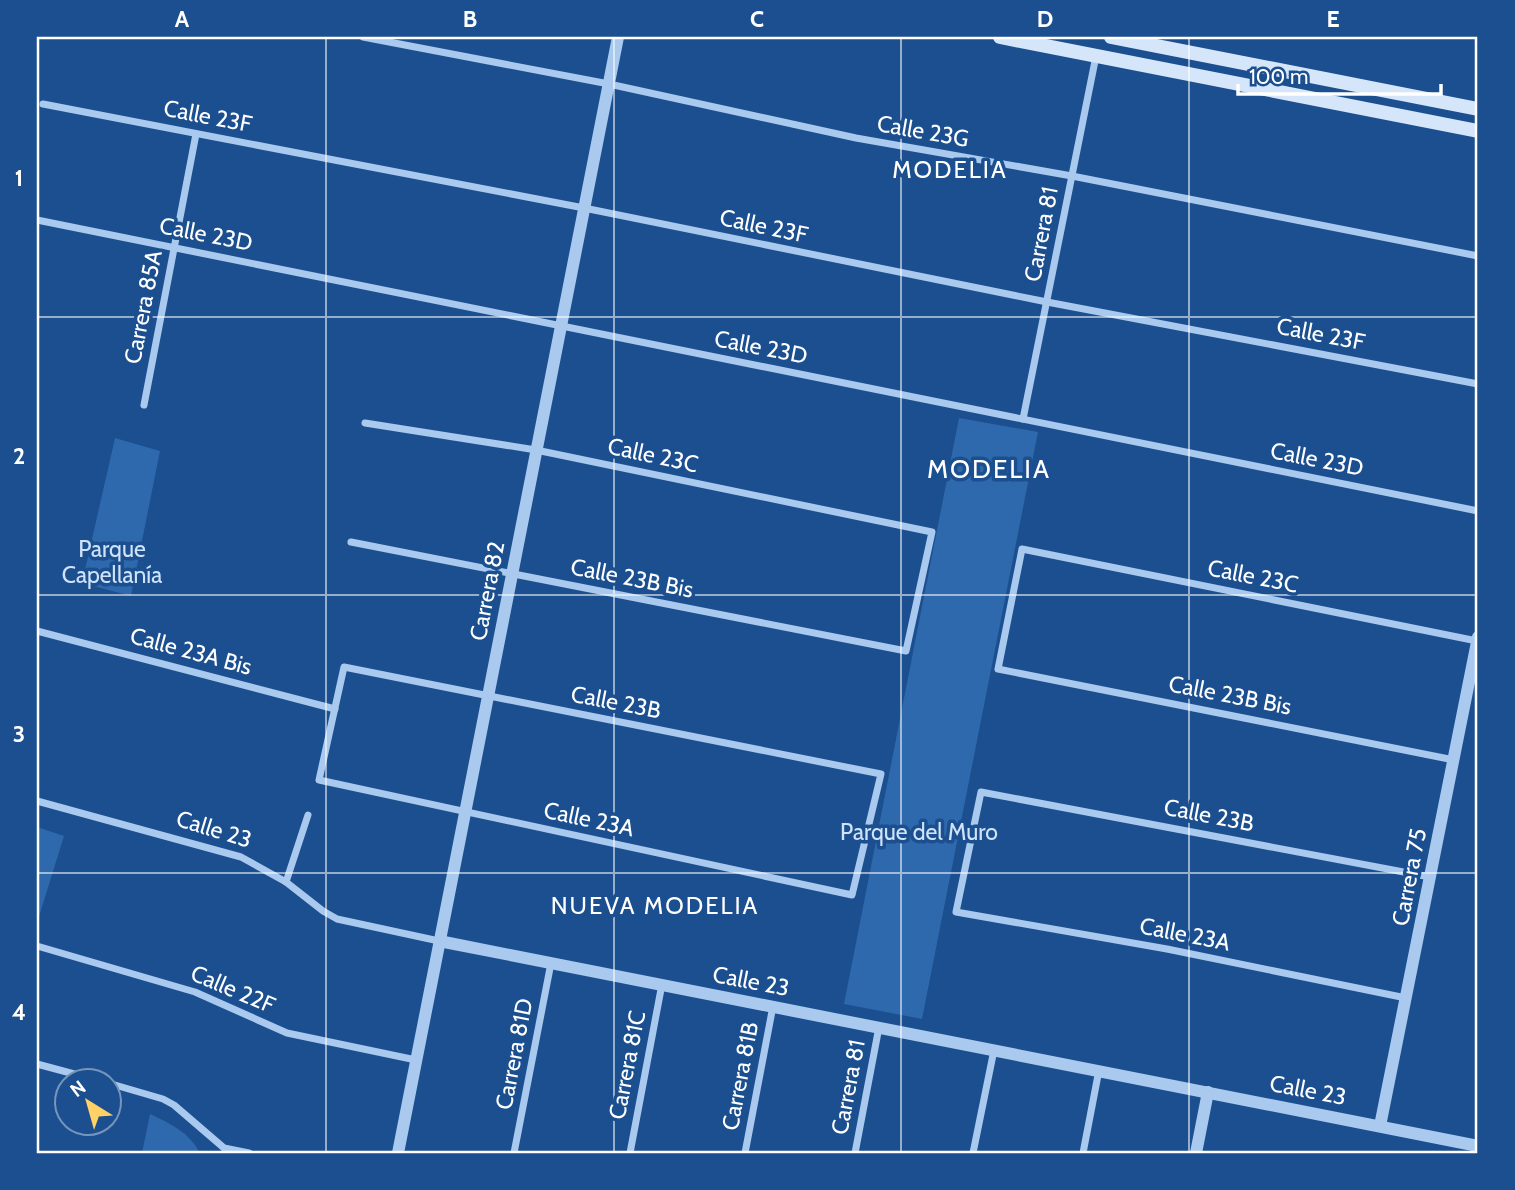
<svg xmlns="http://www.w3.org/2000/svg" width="1515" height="1190" viewBox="0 0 1515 1190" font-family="Cabin,sans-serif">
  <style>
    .green { fill: #2e69ad }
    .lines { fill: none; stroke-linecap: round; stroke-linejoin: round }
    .minor { stroke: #a9c9ee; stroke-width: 7 }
    .tertiary { stroke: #a9c9ee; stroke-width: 12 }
    .secondary { stroke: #d6e6fa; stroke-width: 14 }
    .grid { fill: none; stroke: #fff; stroke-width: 2; stroke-opacity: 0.55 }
    .labels { text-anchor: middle; stroke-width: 7; stroke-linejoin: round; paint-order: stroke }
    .street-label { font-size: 23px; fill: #fff; stroke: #1b4f8f }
    .park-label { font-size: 23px; fill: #cfe3fa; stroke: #1b4f8f }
    .neighbourhood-label { font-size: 24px; letter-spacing: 2px; fill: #fff; stroke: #1b4f8f }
    .quarter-label { font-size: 26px; letter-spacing: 2px; fill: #fff; stroke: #1b4f8f }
    .neatline { fill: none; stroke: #fff; stroke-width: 2.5 }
    .grid-label { font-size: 23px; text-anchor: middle; font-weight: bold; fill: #fff }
  </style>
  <rect width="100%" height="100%" fill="#1b4f8f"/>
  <g class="green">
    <polygon points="959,418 1038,432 922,1019 844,1004"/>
    <polygon points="115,438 160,451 131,596 82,583"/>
    <polygon points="37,827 64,836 37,923"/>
    <path d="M150,1114C171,1124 189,1132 200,1153H142Z"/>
  </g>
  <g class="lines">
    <g class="minor">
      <polyline points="363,37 609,84 856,138 1072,176 1478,256"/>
      <polyline points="43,104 584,208 1047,302 1478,384"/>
      <polyline points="37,220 1478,511"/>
      <polyline points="144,405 196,134"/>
      <polyline points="1023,419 1096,56"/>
      <polyline points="351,542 906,651 932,532 536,450 365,423"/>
      <polyline points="37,631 335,709"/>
      <polygon points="344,667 881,774 852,895 319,780"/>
      <polyline points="1454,760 998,669 1022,549 1477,641"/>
      <polyline points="37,801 241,857 286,882 323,911 337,919 439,941"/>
      <polyline points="286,882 308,815"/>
      <polyline points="37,946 195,992 287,1033 416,1060"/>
      <polyline points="1406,998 1167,949 956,912 981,792 1430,877"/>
      <polyline points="37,1064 104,1082"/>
      <polyline points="108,1083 163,1099 174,1105 224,1148 249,1153"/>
      <polyline points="514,1153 551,963"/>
      <polyline points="630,1153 662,984"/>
      <polyline points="745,1153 773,1006"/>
      <polyline points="855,1153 879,1027"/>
      <polyline points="973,1153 994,1050"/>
      <polyline points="1083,1153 1099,1070"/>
    </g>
    <g class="tertiary">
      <polyline points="439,941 1478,1146"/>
      <polyline points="1380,1126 1478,637"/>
      <polyline points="398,1153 618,37"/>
      <polyline points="1196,1153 1208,1092"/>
    </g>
    <g class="secondary">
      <polyline points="1000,37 1478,131"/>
      <polyline points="1111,37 1478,109"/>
    </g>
  </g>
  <path class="grid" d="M326,37V1153M614,37V1153M901,37V1153M1189,37V1153M37,317H1478M37,595H1478M37,873H1478"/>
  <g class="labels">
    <g class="street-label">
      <text transform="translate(208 116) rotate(11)" y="8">Calle 23F</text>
      <text transform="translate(923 131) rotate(10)" y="8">Calle 23G</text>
      <text transform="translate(764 226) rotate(12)" y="8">Calle 23F</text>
      <text transform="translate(206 234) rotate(11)" y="8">Calle 23D</text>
      <text transform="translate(1041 234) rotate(-79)" y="8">Carrera 81</text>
      <text transform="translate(143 307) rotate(-79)" y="8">Carrera 85A</text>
      <text transform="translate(1321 334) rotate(11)" y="8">Calle 23F</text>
      <text transform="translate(761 347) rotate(11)" y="8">Calle 23D</text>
      <text transform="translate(653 455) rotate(12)" y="8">Calle 23C</text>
      <text transform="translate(1317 459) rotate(11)" y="8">Calle 23D</text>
      <text transform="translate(1253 576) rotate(11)" y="8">Calle 23C</text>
      <text transform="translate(632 578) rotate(11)" y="8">Calle 23B Bis</text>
      <text transform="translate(487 591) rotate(-79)" y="8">Carrera 82</text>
      <text transform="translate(191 651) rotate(15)" y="8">Calle 23A Bis</text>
      <text transform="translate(1230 695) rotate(11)" y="8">Calle 23B Bis</text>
      <text transform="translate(616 702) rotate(11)" y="8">Calle 23B</text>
      <text transform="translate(1209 815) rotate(11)" y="8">Calle 23B</text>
      <text transform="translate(589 819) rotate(12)" y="8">Calle 23A</text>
      <text transform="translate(214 829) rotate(17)" y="8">Calle 23</text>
      <text transform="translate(1409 877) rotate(-79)" y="8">Carrera 75</text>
      <text transform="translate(1185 934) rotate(11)" y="8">Calle 23A</text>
      <text transform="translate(751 981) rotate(11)" y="8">Calle 23</text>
      <text transform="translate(233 989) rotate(23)" y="8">Calle 22F</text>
      <text transform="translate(514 1054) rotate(-79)" y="8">Carrera 81D</text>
      <text transform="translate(627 1065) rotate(-79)" y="8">Carrera 81C</text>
      <text transform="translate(740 1076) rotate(-79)" y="8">Carrera 81B</text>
      <text transform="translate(848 1087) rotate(-79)" y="8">Carrera 81</text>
      <text transform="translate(1308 1090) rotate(11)" y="8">Calle 23</text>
    </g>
    <g class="park-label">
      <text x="112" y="557">Parque<tspan x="112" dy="26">Capellanía</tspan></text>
      <text x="919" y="840">Parque del Muro</text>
    </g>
    <g class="neighbourhood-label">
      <text x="950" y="178">MODELIA</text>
      <text x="655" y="914">NUEVA MODELIA</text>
    </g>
    <g class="quarter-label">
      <text x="989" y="478">MODELIA</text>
    </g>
  </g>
  <rect width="1515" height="1190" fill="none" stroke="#1b4f8f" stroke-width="77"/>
  <g transform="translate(88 1102) rotate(323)"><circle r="33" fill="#1b4f8f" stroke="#7695bc" stroke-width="2"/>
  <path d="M0-5L12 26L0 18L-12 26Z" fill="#ffd166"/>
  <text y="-10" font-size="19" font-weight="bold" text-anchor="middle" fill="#ffffff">N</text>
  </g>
  <path d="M1238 84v10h203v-10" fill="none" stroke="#ffffff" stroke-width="3.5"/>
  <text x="1249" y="84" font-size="21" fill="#ffffff" stroke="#1b4f8f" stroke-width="5" paint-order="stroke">100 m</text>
  <rect x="38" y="38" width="1438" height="1114" class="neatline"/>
  <g class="grid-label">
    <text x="182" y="27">A</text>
    <text x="470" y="27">B</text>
    <text x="757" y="27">C</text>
    <text x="1045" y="27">D</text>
    <text x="1333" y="27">E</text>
    <text x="19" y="186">1</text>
    <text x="19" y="464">2</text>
    <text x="19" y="742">3</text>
    <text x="19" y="1020">4</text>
  </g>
</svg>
